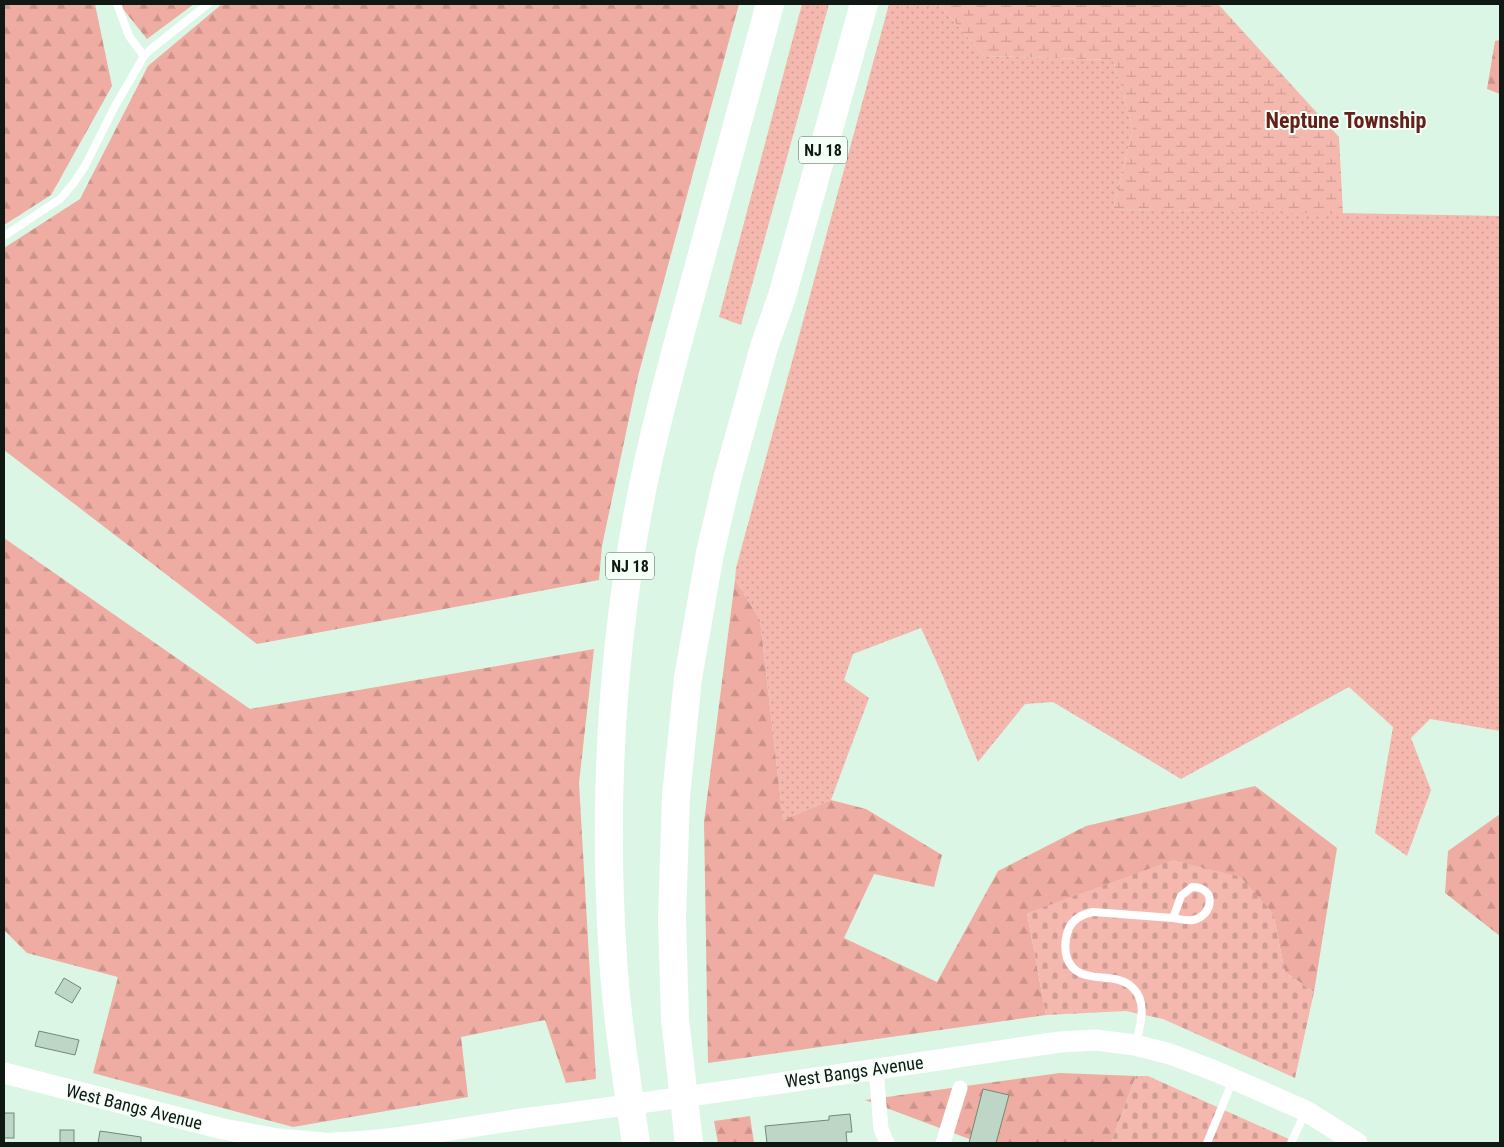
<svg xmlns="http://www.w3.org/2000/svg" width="1504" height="1147" viewBox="0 0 1504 1147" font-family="'Roboto Condensed',sans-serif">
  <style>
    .grass { fill: url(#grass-dots) }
    .forest { fill: url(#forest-firs) }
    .wetland { fill: url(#wetland-marsh) }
    .cemetery { fill: url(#cemetery-stones) }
    .building { fill: #bdd6c5; stroke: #718879 }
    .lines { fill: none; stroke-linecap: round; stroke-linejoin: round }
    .lane { stroke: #fff; stroke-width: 8 }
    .street { stroke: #fff; stroke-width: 15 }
    .secondary { stroke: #fff; stroke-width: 21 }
    .highway { stroke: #fff; stroke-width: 28 }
    .labels { text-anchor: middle; stroke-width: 4; stroke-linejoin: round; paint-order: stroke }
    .shield { fill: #f4fff8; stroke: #545d57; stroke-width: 1 }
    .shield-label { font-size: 16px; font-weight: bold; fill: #0f1812 }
    .street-label { font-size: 18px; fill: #0f1812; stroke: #f4fff8 }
    .district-label { font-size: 22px; font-weight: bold; fill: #642019; stroke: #f4fff8 }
  </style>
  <defs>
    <pattern id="grass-dots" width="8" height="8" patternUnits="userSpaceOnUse" patternTransform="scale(1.25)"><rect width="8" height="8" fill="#f4b8ae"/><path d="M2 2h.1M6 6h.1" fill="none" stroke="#d09d95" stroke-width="1.8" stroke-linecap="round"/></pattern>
    <pattern id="forest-firs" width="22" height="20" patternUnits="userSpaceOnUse" patternTransform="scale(1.25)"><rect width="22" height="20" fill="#eeaca2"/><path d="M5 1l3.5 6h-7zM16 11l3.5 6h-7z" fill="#cb938a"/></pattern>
    <pattern id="wetland-marsh" width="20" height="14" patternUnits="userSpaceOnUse" patternTransform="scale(1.25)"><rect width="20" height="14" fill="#f4b8ae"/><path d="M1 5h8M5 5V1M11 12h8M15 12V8" fill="none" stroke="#d09d95"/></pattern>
    <pattern id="cemetery-stones" width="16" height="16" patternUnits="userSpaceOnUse" patternTransform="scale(1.25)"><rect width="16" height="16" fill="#f4b8ae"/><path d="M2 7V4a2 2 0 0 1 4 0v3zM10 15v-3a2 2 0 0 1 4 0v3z" fill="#d09d95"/></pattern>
  </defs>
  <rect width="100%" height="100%" fill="#dcf6e5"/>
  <g class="grass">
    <polygon points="802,4 829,4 741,325 719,317"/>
    <polygon points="889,4 939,4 984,56 1113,60 1133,128 1113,209 1500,216 1500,731 1430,719 1411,738 1431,790 1407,856 1375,833 1393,727 1349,687 1181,779 1053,702 1025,704 978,762 942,674 921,628 853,654 844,680 869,698 831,800 783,820 760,620 735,580 736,568"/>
  </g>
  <g class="forest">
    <polygon points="4,4 95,4 112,86 51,195 4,225"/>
    <polygon points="119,4 194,4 147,39"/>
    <polygon points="222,4 739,4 638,376 602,546 599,580 257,644 4,450 4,248 80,199 148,66"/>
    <polygon points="1500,40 1500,94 1487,89 1495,41"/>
    <polygon points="4,538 250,709 594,649 579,783 596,1079 566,1083 545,1020 461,1037 468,1097 293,1127 93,1073 118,977 27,953 4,930"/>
    <polygon points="735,580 760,620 783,820 831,800 866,809 942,855 934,887 874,874 844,938 937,982 998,871 1086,826 1255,786 1337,848 1314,992 1285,972 1273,913 1027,913 1046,1015 708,1063 704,822"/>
    <polygon points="1500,814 1500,936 1445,893 1448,851"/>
    <polygon points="1060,1073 1136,1076 1111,1143 980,1143 865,1100"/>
    <polygon points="750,1116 754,1143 718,1143 714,1121"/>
  </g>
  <polygon class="wetland" points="939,4 1218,4 1339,137 1343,214 1113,209 1133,128 1113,60 984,56"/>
  <g class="cemetery">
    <polygon points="1173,860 1241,877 1273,913 1285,972 1314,992 1295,1078 1163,1019 1126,1011 1046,1015 1027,913"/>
    <polygon points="1136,1076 1148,1076 1298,1143 1111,1143"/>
  </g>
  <g class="building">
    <polygon points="64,978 81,988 72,1003 55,993"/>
    <polygon points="39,1031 79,1040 75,1055 35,1046"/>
    <polygon points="983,1089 1009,1095 996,1143 969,1143"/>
    <rect x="4" y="1113" width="10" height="25"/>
    <polygon points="850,1114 852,1132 846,1132 847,1143 767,1143 765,1126 829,1120 829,1116"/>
    <rect x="60" y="1130" width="14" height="13"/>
    <polygon points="100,1131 141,1137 141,1143 98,1143"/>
  </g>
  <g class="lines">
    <g class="lane">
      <polyline points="117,4 129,36 144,56"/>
      <polyline points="4,236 60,199 73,184 85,166 114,108 144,56 151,49 208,4"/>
      <path d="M1192,887C1218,887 1213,916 1193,920C1187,921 1179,919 1173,918L1181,896Z"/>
      <path d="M1136,1043C1140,1025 1148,1003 1133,988C1115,969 1078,988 1067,958C1064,948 1065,938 1069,928C1074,918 1082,914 1093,912L1173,918"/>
      <polyline points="1207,1143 1233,1080"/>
      <polyline points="1291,1143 1305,1113"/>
    </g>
    <g class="street">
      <polyline points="876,1069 881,1129 887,1143"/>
      <polyline points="943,1143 960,1088"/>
    </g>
    <g class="secondary">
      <polyline points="4,1073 223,1129 278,1139 325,1143"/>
      <path d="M331,1143C398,1141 464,1127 530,1118C707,1095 883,1068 1060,1042L1096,1040L1135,1045L1170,1054L1215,1071L1306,1111L1357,1143"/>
    </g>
    <g class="highway">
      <path d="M636,1143C627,1082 617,1020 613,958C603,809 611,659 638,511C652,437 672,364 692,291C718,195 744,100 770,4"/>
      <polyline points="689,1143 675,1019 672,919 676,796 688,678 710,553 728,476 764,347 782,296 864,4"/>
    </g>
  </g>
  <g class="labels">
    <g class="shield">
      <rect x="799" y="136.5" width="48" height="27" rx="4"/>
      <rect x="606" y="552.5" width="48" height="27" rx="4"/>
    </g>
    <g class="shield-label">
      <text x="823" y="156">NJ 18</text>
      <text x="630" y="572">NJ 18</text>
    </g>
    <g class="street-label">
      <text transform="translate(854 1072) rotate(-8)" y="6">West Bangs Avenue</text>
      <text transform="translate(134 1107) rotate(14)" y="6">West Bangs Avenue</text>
    </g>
    <g class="district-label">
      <text x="1346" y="128">Neptune Township</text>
    </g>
  </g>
  <rect width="1504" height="1147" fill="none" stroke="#0f1812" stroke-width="10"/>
</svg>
